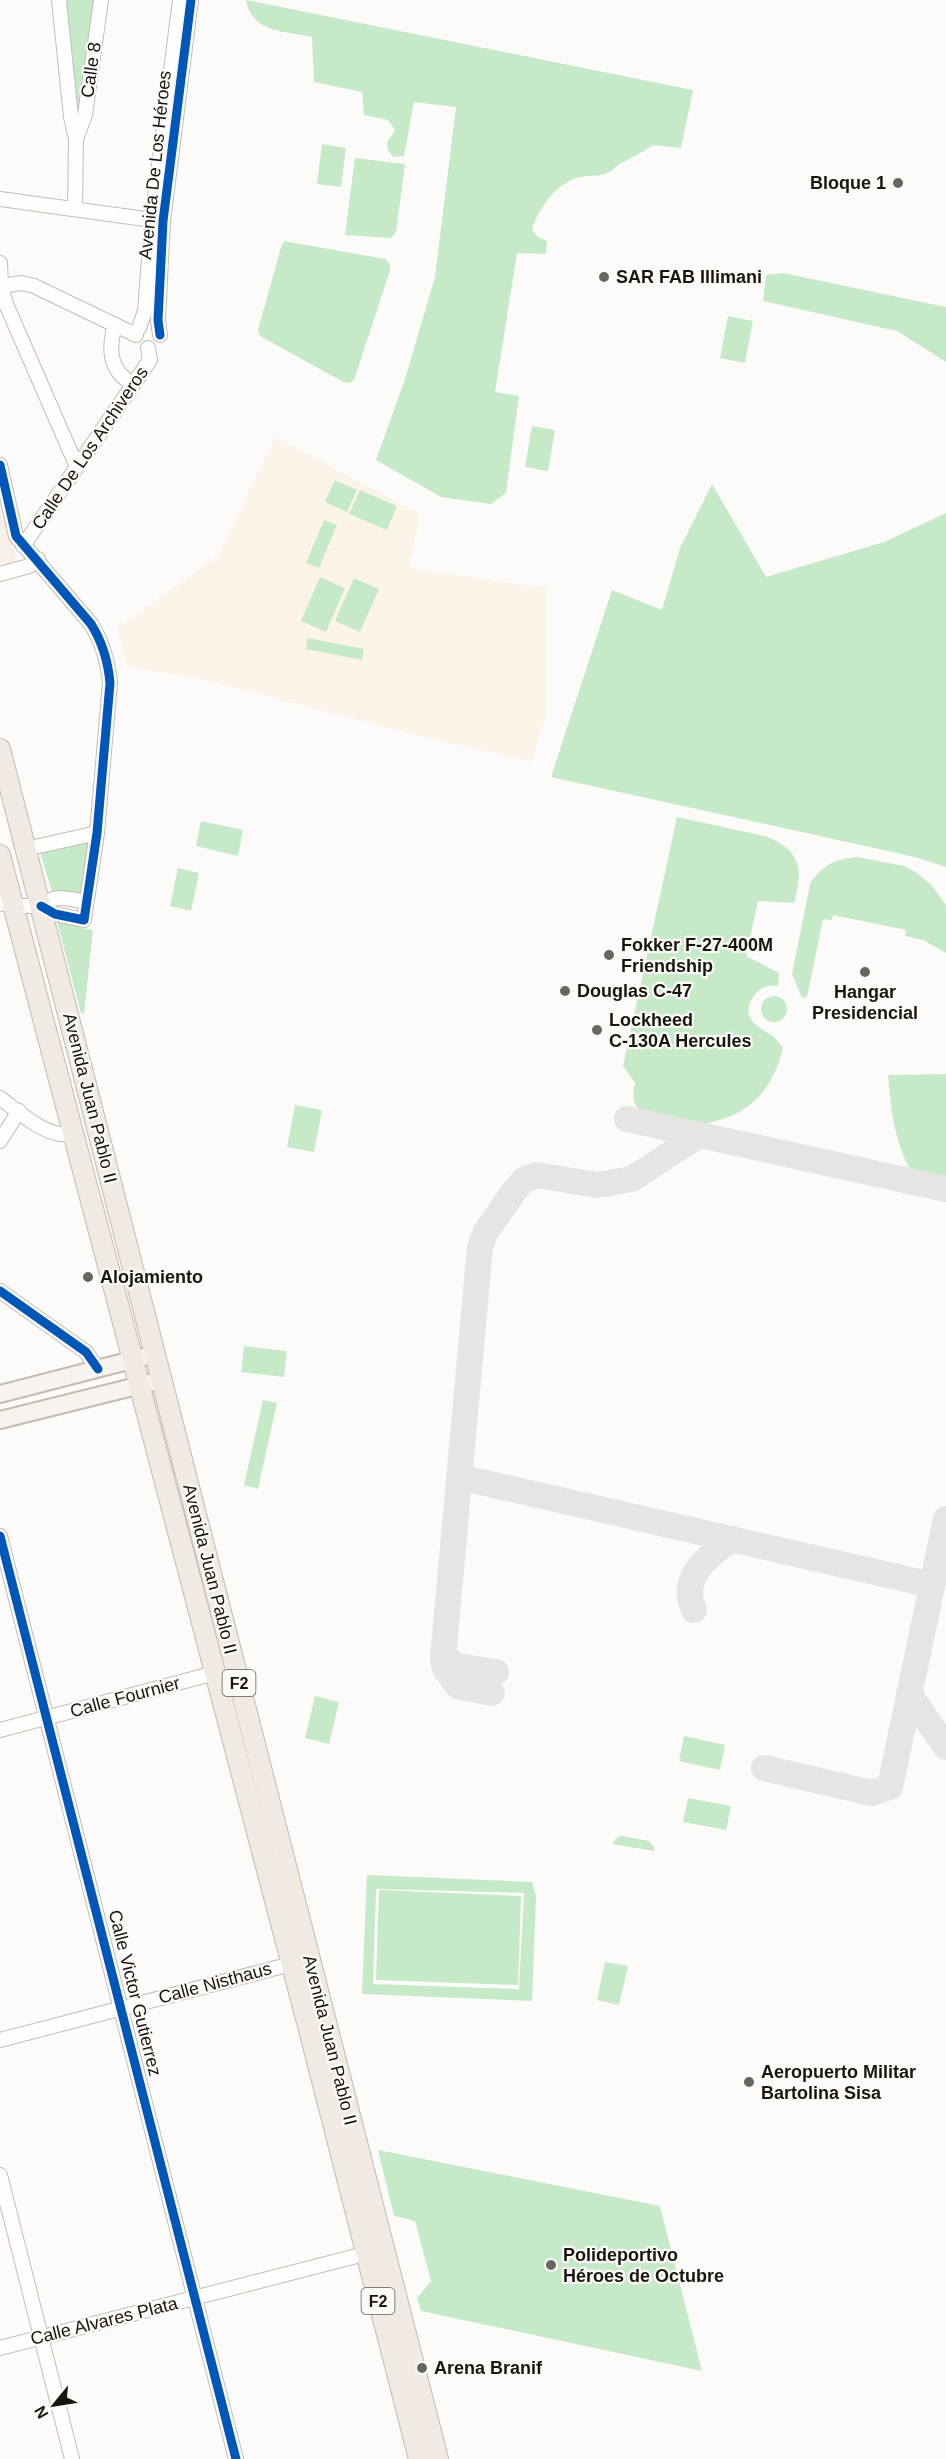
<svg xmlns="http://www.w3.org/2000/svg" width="946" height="2459" viewBox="0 0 946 2459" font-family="Arial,sans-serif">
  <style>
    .industrial { fill: #f9efe9 }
    .education { fill: #fdf4e9 }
    .green { fill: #c6e9c8; fill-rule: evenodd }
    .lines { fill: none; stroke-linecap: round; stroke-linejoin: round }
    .taxiway { stroke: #e6e5e4; stroke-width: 26 }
    .minor-casing { stroke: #c0bdb9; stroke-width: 16 }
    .major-casing { stroke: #c2bbb1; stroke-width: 20 }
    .highway-casing { stroke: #c2bbb1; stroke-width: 22 }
    .minor { stroke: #fffefe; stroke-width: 14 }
    .major { stroke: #f6f2ed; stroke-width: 16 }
    .highway { stroke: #f0eae2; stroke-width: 20 }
    .cycleway-casing { stroke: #fdfbf8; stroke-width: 13 }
    .cycleway { stroke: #0057b8; stroke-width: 9 }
    .poi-dot { fill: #686661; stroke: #fdfbf8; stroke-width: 2 }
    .labels { text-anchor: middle; stroke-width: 4.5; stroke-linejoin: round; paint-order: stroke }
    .shield { fill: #fdfbf8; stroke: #5d5a55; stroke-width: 1.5 }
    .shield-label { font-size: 16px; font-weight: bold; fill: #19150f }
    .street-label { font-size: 18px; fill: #19150f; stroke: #fdfbf8 }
    .poi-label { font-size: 18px; font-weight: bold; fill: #19150f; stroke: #fdfbf8; text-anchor: start }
  </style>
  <rect width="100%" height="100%" fill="#fcfbf9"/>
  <polygon class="industrial" points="0,492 19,568 0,572"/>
  <polygon class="education" points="276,437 420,514 409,568 546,588 546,713 532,762 420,736 209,681 125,666 122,645 117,629 217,556"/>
  <g class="green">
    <polygon points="63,0 96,0 80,114 74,113"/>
    <path d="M246,0L693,90L681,148L653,145C642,153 632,157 620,164C616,166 613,170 609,172C600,177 591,175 581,177C558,181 538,208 532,230L538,237L547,241L546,254L517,253L495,392L519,396L506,493L491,504L441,497L376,460L405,379L435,277L456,107L414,102L404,156L394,157L388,151L387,142L395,130L388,120L364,115L362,92L314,82L312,37C285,31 252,33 246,0Z"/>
    <polygon points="322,144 346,148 341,187 317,184"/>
    <polygon points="355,158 405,164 396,232 391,238 345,235"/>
    <polygon points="284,241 385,259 390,264 390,271 354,380 350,383 343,382 260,336 258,330 282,244"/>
    <polygon points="783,273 946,307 946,362 897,331 763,301 766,275"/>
    <polygon points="728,316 753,321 745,363 720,358"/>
    <polygon points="532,426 555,430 548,471 525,467"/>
    <polygon points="335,480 357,490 347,512 325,502"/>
    <polygon points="712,484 766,577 884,542 946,513 946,867 915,857 551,777 612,590 662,610 680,548"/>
    <polygon points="360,490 397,506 387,530 349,514"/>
    <polygon points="324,520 337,525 319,568 306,563"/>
    <polygon points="320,577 345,588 326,632 301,621"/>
    <polygon points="354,578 379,589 360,632 335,621"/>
    <polygon points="308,638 364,649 362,660 306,649"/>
    <path d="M677,817L768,837C802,852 803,870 794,903L758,901L746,956L779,973L778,986C768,985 759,987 753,997C741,1016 755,1026 770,1034C775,1036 779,1044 783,1048C775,1083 754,1111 719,1120C712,1122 703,1125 696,1125C687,1124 677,1121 669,1119C645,1115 628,1112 635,1083L623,1066Z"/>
    <polygon points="201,821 243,830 238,856 196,846"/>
    <polygon points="89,842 81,894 52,892 40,852"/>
    <path d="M857,857L904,866L917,873L932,886L946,905V953L923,940L905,936L906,930L833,915L832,920L823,919L807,997L802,998L792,974L810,884C822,865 835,859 857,857Z"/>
    <polygon points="178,868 199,873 191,911 170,906"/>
    <polygon points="60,919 76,921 81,928 93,930 84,1013 81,1013 57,922"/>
    <circle cx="774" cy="1009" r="13"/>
    <path d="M946,1074V1179L911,1171C894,1141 891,1109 888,1075Z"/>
    <polygon points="295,1105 322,1110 314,1152 287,1147"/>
    <polygon points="244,1346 287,1351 284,1377 241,1372"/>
    <polygon points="263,1400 277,1403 258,1489 244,1485"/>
    <polygon points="315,1696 339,1702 329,1744 305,1738"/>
    <polygon points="684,1736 725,1745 720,1770 679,1761"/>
    <polygon points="688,1798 731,1806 726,1830 683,1822"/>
    <polygon points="621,1836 649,1841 654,1847 654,1851 613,1844 615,1839"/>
    <path d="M367,1875L532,1882L536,1896L532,2001L362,1994ZM376,1889L524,1893L519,1989L373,1984Z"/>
    <polygon points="379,1890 521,1896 518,1985 376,1980"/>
    <polygon points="605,1962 628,1966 619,2005 597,2000"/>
    <polygon points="378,2150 660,2206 702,2371 421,2311 417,2298 431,2281 415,2221 394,2216"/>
  </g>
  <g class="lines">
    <g class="taxiway">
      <polyline points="627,1119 946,1189"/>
      <polyline points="459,1477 932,1585"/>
      <path d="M694,1610C679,1577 708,1556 732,1539"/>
      <polyline points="443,1658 458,1666 496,1672"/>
      <polyline points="492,1693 458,1686 445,1669 443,1658 480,1247 485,1233 515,1190 524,1180 537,1175 597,1185 632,1179 699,1135"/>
      <polyline points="909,1694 946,1747"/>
      <polyline points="764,1768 872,1793 890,1787 946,1519"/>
    </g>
    <g class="minor-casing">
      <g id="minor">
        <polyline points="59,0 71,117 76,139 75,209"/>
        <polyline points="76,139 85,115 101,0"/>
        <polyline points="0,199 152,220"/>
        <polyline points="0,263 1,286 6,304 77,467"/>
        <polyline points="0,286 22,283 34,286 136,335"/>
        <path d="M115,325C108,349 109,371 133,384"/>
        <polyline points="139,328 145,311 152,220 180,0"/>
        <polyline points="160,335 158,320 163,221 191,0"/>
        <path d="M0,465L16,536L91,624C103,643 108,661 110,683L97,833L84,920L55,914L41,906"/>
        <polyline points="23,546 150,360 148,348"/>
        <polyline points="0,574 29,566 38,559"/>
        <polyline points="26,849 97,833"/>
        <polyline points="0,903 14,906 41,906"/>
        <path d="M41,906C54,893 69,899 86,902"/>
        <path d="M0,1098C20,1113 47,1139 74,1134"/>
        <polyline points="0,1141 19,1111"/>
        <polyline points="0,1291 86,1352 98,1369"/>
        <polyline points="0,1536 236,2459"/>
        <polyline points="0,1730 215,1673"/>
        <polyline points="0,2040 291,1964"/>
        <polyline points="0,2175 72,2459"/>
        <polyline points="0,2348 372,2252"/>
      </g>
    </g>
    <g class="major-casing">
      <g id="major">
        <polyline points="0,1394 155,1354"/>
        <polyline points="0,1420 161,1380"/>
      </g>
    </g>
    <g class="highway-casing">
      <g id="highway">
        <polyline points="0,749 438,2459"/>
        <polyline points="0,855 308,2026 419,2459"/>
      </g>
    </g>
    <use href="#minor" class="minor"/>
    <use href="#major" class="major"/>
    <use href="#highway" class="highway"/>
    <g class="cycleway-casing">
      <g id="cycleway">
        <polyline points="160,335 158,320 163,221 191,0"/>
        <path d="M0,465L16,536L91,624C103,643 108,661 110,683L97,833L84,920L55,914L41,906"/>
        <polyline points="0,1291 86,1352 98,1369"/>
        <polyline points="0,1536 236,2459"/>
      </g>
    </g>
    <use href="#cycleway" class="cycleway"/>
  </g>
  <g class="poi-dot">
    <circle cx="898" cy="183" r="6"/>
    <circle cx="604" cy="277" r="6"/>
    <circle cx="609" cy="955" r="6"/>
    <circle cx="865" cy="972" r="6"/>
    <circle cx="565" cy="991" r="6"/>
    <circle cx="597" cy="1030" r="6"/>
    <circle cx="88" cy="1277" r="6"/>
    <circle cx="749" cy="2082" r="6"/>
    <circle cx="551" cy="2265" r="6"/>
    <circle cx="422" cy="2368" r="6"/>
  </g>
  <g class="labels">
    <g class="shield">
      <rect x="222.5" y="1670" width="33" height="26" rx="4.5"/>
      <rect x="361.5" y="2288" width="33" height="26" rx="4.5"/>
    </g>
    <g class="shield-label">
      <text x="239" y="1689">F2</text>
      <text x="378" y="2307">F2</text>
    </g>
    <g class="street-label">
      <text transform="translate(91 70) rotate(-82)" y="6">Calle 8</text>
      <text transform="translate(155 165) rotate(-84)" y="6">Avenida De Los Héroes</text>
      <text transform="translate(90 448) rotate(-56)" y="6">Calle De Los Archiveros</text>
      <text transform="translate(90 1098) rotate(76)" y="6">Avenida Juan Pablo II</text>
      <text transform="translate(210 1569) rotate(76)" y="6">Avenida Juan Pablo II</text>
      <text transform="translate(125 1697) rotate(-15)" y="6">Calle Fournier</text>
      <text transform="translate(215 1983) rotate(-15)" y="6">Calle Nisthaus</text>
      <text transform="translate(135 1993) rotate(76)" y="6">Calle Victor Gutierrez</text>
      <text transform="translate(330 2040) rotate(76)" y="6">Avenida Juan Pablo II</text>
      <text transform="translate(104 2321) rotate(-14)" y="6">Calle Alvares Plata</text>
    </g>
    <g class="poi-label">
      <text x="886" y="189" text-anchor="end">Bloque 1</text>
      <text x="616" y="283">SAR FAB Illimani</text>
      <text x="621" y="951">Fokker F-27-400M<tspan x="621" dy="21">Friendship</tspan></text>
      <text x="577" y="997">Douglas C-47</text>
      <text x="865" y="998" text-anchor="middle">Hangar<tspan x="865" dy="21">Presidencial</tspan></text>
      <text x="609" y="1026">Lockheed<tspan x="609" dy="21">C-130A Hercules</tspan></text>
      <text x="100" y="1283">Alojamiento</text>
      <text x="761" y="2078">Aeropuerto Militar<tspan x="761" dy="21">Bartolina Sisa</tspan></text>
      <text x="563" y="2261">Polideportivo<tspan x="563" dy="21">Héroes de Octubre</tspan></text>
      <text x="434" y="2374">Arena Branif</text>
    </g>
  </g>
  <g transform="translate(54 2405) rotate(240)" stroke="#fdfbf8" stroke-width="4.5" paint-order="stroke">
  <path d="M0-4.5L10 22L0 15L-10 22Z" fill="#19150f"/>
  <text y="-9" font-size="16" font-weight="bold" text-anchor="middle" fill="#19150f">N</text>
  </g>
</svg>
